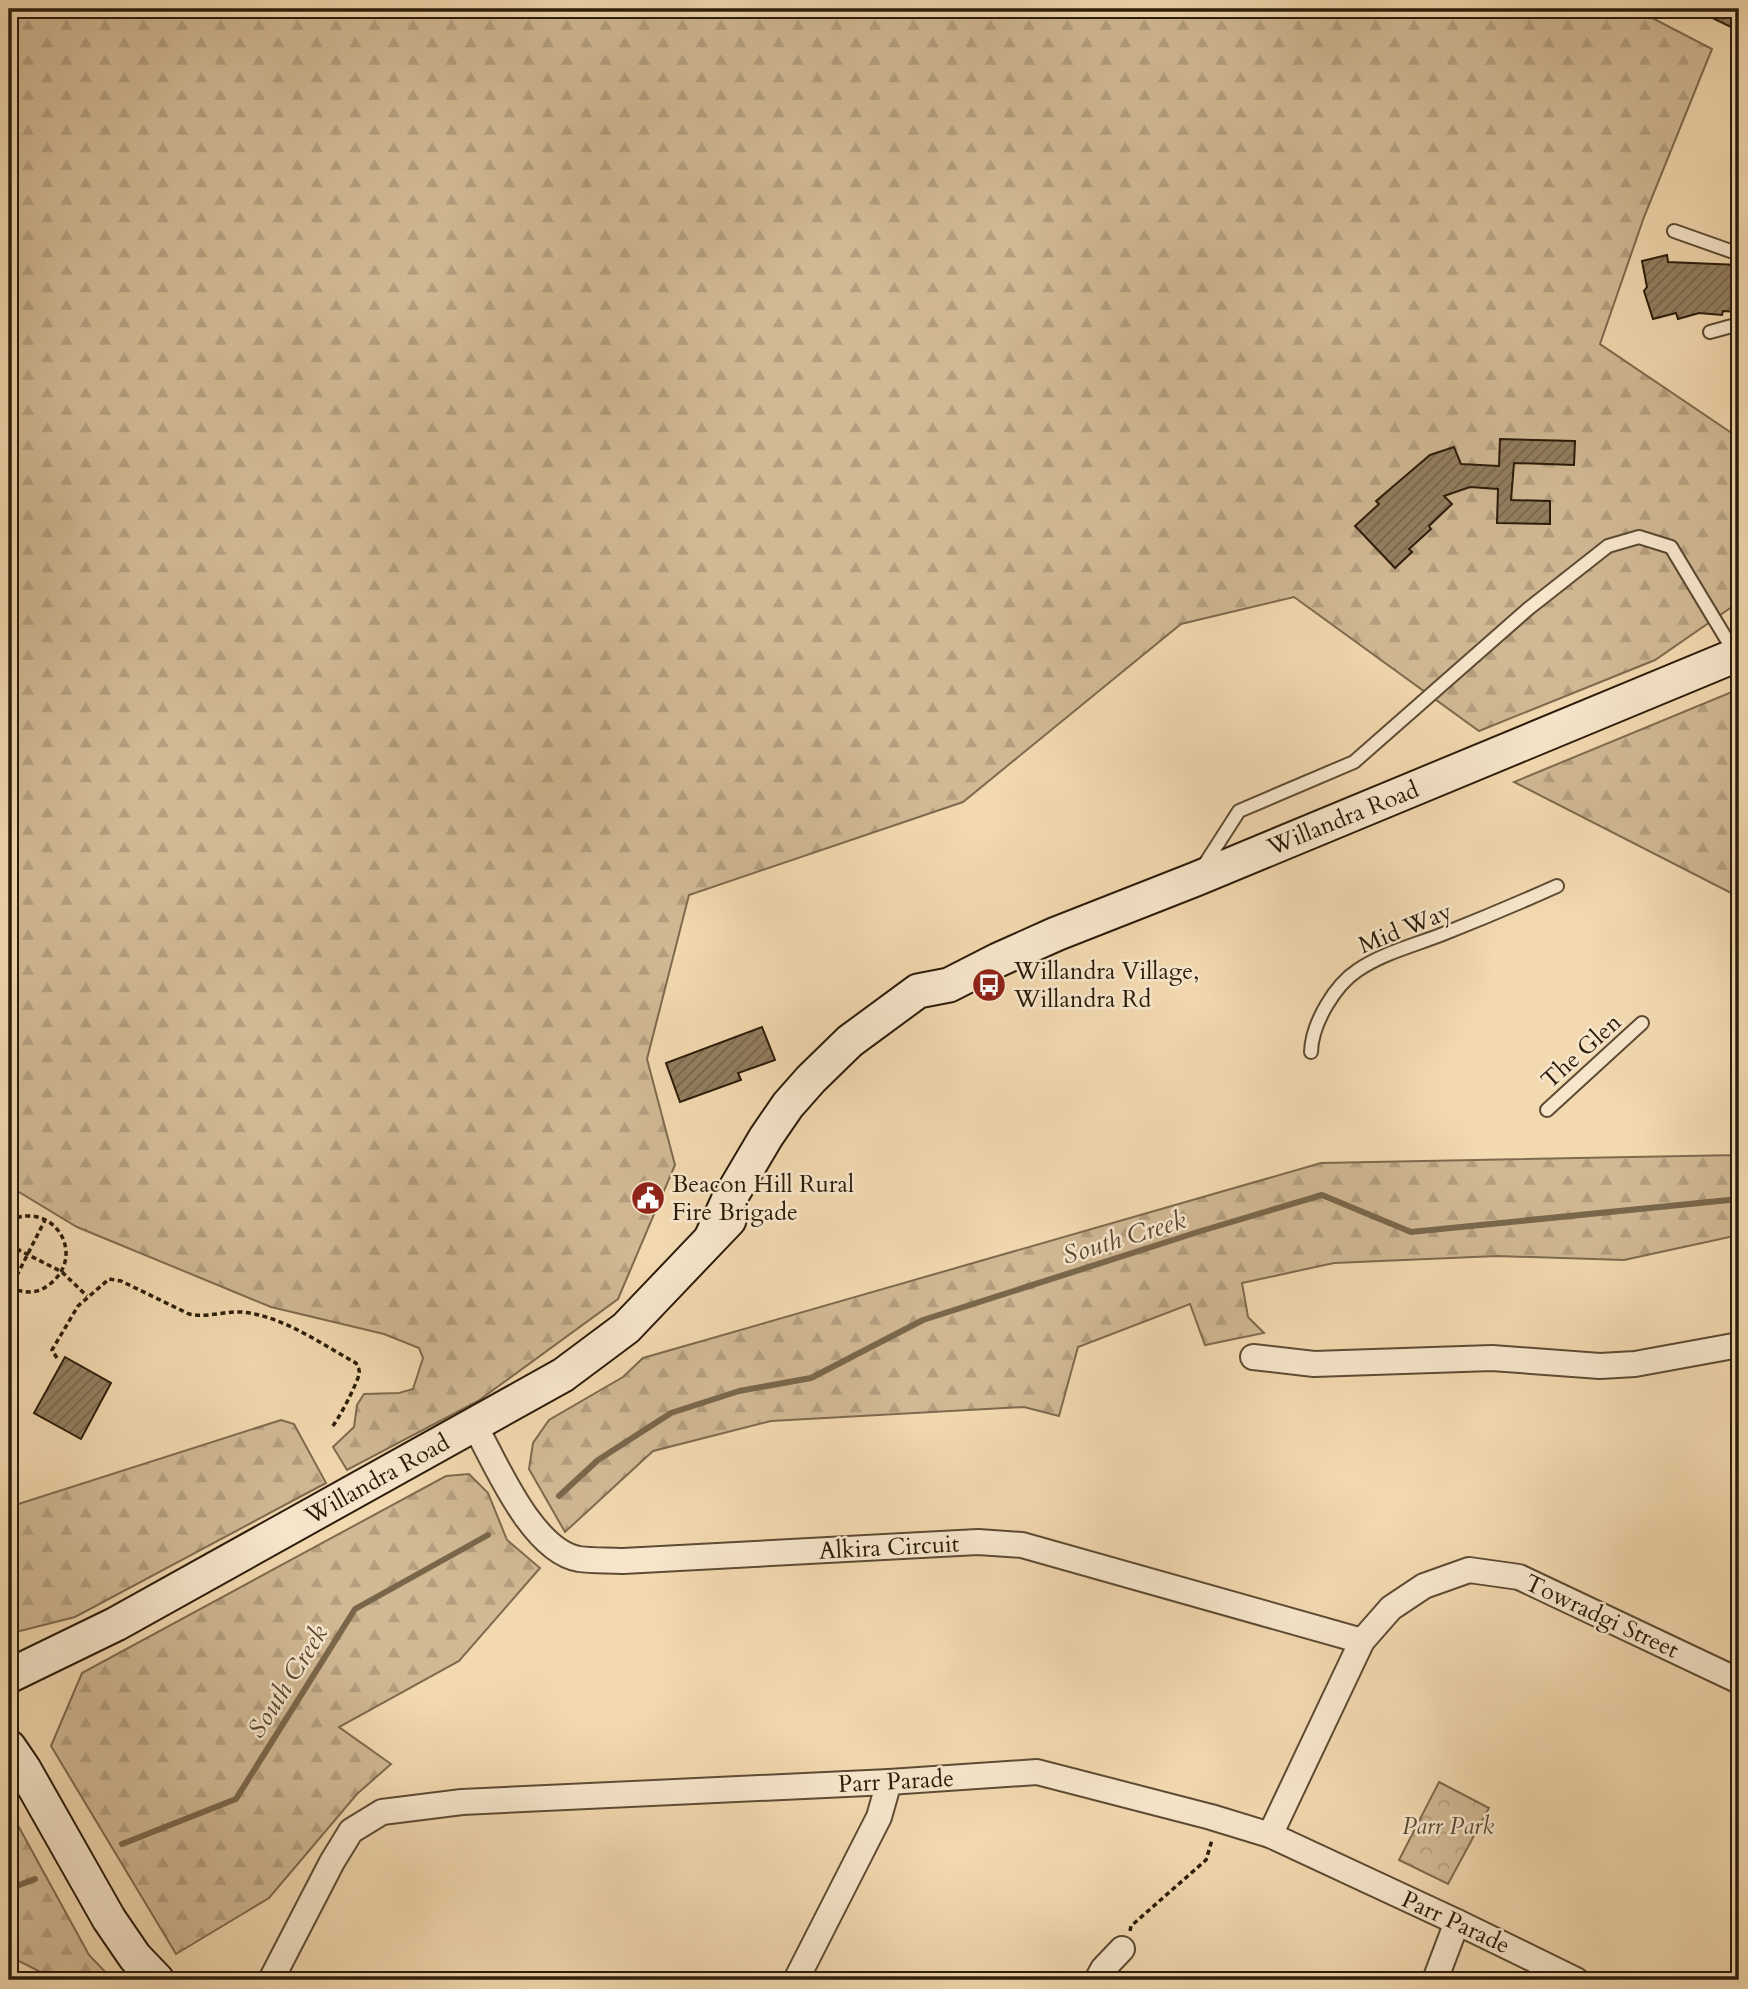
<svg xmlns="http://www.w3.org/2000/svg" width="1748" height="1989" viewBox="0 0 1748 1989" font-family="Cardo,serif">
  <style>
    .forest { fill: url(#forest-firs); stroke: #7e6a4e; stroke-width: 2 }
    .park { fill: url(#park-crowns); stroke: #7e6a4e; stroke-width: 2 }
    .lines { fill: none; stroke-linecap: round; stroke-linejoin: round }
    .stream { stroke: #7a674b; stroke-width: 6 }
    .building { fill: url(#building-hatch); stroke: #2b1c09; stroke-width: 2 }
    .lane-casing { stroke: #5d4b33; stroke-width: 16 }
    .street-casing { stroke: #5d4b33; stroke-width: 28 }
    .secondary-casing { stroke: #2b1c09; stroke-width: 37 }
    .path { stroke: #2b1c09; stroke-width: 3.5; stroke-dasharray: 5 3.5; stroke-linecap: butt }
    .lane { stroke: #f7e6cc; stroke-width: 12 }
    .street { stroke: #f7e6cc; stroke-width: 24 }
    .secondary { stroke: #f7e6cc; stroke-width: 33 }
    .labels { text-anchor: middle; stroke-width: 5; stroke-linejoin: round; paint-order: stroke }
    .street-label { font-size: 24px; fill: #2b1c09; stroke: #f7e6cc }
    .poi-label { font-size: 24px; fill: #2b1c09; stroke: #f7e6cc; text-anchor: start }
    .park-label { font-size: 24px; font-style: italic; fill: #5d4b33; stroke: #f7e6cc }
    .water-label { font-size: 26px; font-style: italic; fill: #594830; stroke: #f7e6cc }
  </style>
  <defs>
    <pattern id="forest-firs" width="22" height="20" patternUnits="userSpaceOnUse" patternTransform="scale(1.75)"><rect width="22" height="20" fill="#d1b994"/><path d="M5 1l3.5 6h-7zM16 11l3.5 6h-7z" fill="#b49e7e"/></pattern>
    <pattern id="park-crowns" width="20" height="18" patternUnits="userSpaceOnUse" patternTransform="scale(1.75)"><rect width="20" height="18" fill="#d1b994"/><path d="M2 6a3 3 0 1 1 6 0M12 15a3 3 0 1 1 6 0" fill="none" stroke="#b49e7e"/></pattern>
    <pattern id="building-hatch" width="6" height="6" patternUnits="userSpaceOnUse" patternTransform="scale(1.75)"><rect width="6" height="6" fill="#937e60"/><path d="M-1 1l2-2M0 6l6-6M5 7l2-2" fill="none" stroke="#78664d"/></pattern>
  </defs>
  <rect width="100%" height="100%" fill="#f3d9b0"/>
  <filter id="stains"><feTurbulence type="fractalNoise" baseFrequency=".00286" numOctaves="4"/><feColorMatrix values="0 0 0 0 .2 0 0 0 0 .09 0 0 0 0 .02 0 0 0 .5 -.17"/></filter>
  <radialGradient id="worn" r=".72"><stop offset=".6" stop-color="#630" stop-opacity="0"/><stop offset="1" stop-color="#630" stop-opacity=".3"/></radialGradient>
  <g class="forest">
    <polygon points="9,9 1635,9 1712,49 1644,217 1600,344 1739,438 1739,602 1655,660 1479,731 1294,597 1181,624 963,802 689,895 647,1059 675,1165 618,1299 478,1401 347,1470 333,1447 354,1427 357,1405 364,1394 399,1393 413,1389 423,1358 419,1348 384,1334 271,1307 77,1227 9,1186"/>
    <polygon points="1739,689 1739,897 1514,782"/>
    <polygon points="1739,1155 1739,1235 1624,1260 1497,1256 1334,1263 1242,1283 1248,1317 1264,1333 1205,1345 1190,1304 1078,1347 1059,1416 1024,1407 771,1421 653,1451 565,1532 529,1469 533,1443 549,1420 623,1377 643,1358 1321,1163"/>
    <polygon points="281,1420 294,1424 326,1483 75,1617 20,1631 9,1631 9,1507"/>
    <polygon points="469,1474 488,1493 507,1540 540,1568 459,1661 339,1727 391,1764 357,1794 269,1898 176,1954 51,1746 82,1673 446,1476"/>
    <polygon points="9,1809 89,1955 113,1980 56,1980 9,1956"/>
  </g>
  <polygon class="park" points="1439,1782 1489,1808 1448,1884 1399,1860"/>
  <g class="lines">
    <g class="stream">
      <polyline points="559,1496 598,1460 671,1413 739,1391 811,1378 923,1320 1201,1231 1322,1195 1411,1232 1739,1199"/>
      <polyline points="122,1844 236,1799 355,1609 488,1535"/>
      <polyline points="9,1889 35,1879"/>
    </g>
  </g>
  <g class="building">
    <polygon points="1694,9 1739,9 1739,31"/>
    <polygon points="1667,255 1668,262 1739,265 1739,308 1737,312 1723,311 1722,315 1699,313 1678,319 1676,313 1653,319 1644,291 1647,287 1642,261"/>
    <polygon points="1500,439 1575,441 1574,465 1514,463 1511,500 1550,501 1550,524 1497,523 1498,489 1470,487 1444,496 1452,504 1429,526 1431,529 1409,549 1412,552 1395,568 1355,526 1379,504 1376,501 1430,455 1454,447 1461,464 1499,466"/>
    <polygon points="762,1027 775,1060 738,1073 741,1080 680,1102 666,1063"/>
    <polygon points="65,1357 111,1383 81,1439 34,1413"/>
  </g>
  <g class="lines">
    <g class="lane-casing">
      <g id="lane">
        <polyline points="1674,231 1739,254"/>
        <polyline points="1710,332 1739,324"/>
        <polyline points="1203,867 1239,811 1354,762 1528,609 1608,546 1639,537 1671,547 1736,655"/>
        <path d="M1311,1052C1312,1023 1335,985 1358,970C1383,953 1415,945 1443,934C1481,919 1519,903 1557,886"/>
        <polyline points="1547,1110 1642,1023"/>
      </g>
    </g>
    <g class="street-casing">
      <g id="street">
        <polyline points="1253,1357 1314,1364 1492,1358 1600,1366 1635,1364 1739,1345"/>
        <path d="M474,1424C496,1464 532,1551 579,1559C593,1561 609,1560 623,1561L978,1542L1022,1545L1362,1641"/>
        <polyline points="1270,1835 1362,1641 1391,1608 1424,1586 1469,1570 1519,1577 1739,1681"/>
        <polyline points="271,1980 332,1862 351,1831 382,1812 462,1802 889,1782 1037,1772 1211,1817 1270,1835 1457,1922 1576,1980"/>
        <polyline points="796,1980 879,1817 889,1782"/>
        <polyline points="1097,1980 1103,1969 1122,1949"/>
        <polyline points="1435,1980 1457,1922"/>
      </g>
    </g>
    <g class="secondary-casing">
      <g id="secondary">
        <polyline points="712,1236 727,1203 766,1137 788,1105 811,1079 850,1041 918,991 949,985 998,960 1056,934 1196,879 1739,654"/>
        <polyline points="9,1676 116,1624 563,1375 626,1328 729,1220"/>
        <polyline points="9,1747 24,1769 109,1919 135,1957 157,1980"/>
      </g>
    </g>
    <g class="path">
      <path d="M9,1221C52,1199 88,1254 50,1284C37,1295 23,1293 9,1287"/>
      <polyline points="9,1245 62,1272 87,1296"/>
      <polyline points="9,1291 45,1220"/>
      <path d="M57,1358L52,1350L78,1306L109,1279L121,1281L189,1314C207,1318 224,1311 242,1312C283,1316 321,1344 356,1363C358,1368 360,1369 359,1374C358,1382 337,1423 331,1428"/>
      <polyline points="1130,1931 1131,1926 1206,1860 1212,1840"/>
    </g>
    <use href="#lane" class="lane"/>
    <use href="#street" class="street"/>
    <use href="#secondary" class="secondary"/>
  </g>
  <defs>
    <g id="bus-disc" transform="scale(1.75)"><circle r="9.5" fill="#8f2418" stroke="#f7e6cc"/><path d="M-5-6H5V4H4V6H2V4H-2V6H-4V4H-5ZM-3.5-4V0h7V-4ZM-3.5 1.2v1.5H-2V1.2ZM2 1.2v1.5H3.5V1.2Z" fill="#fff"/></g>
    <g id="civic-disc" transform="scale(1.75)"><circle r="9.5" fill="#8f2418" stroke="#f7e6cc"/><path d="M-.6-6.5H3V-4.5H.6V-3L4-1V1h2V6H-6V1h2V-1L-.6-3ZM-1.2 2.5V6h2.4V2.5Z" fill="#fff"/></g>
  </defs>
  <g fill-rule="evenodd">
    <use href="#bus-disc" x="989" y="985"/>
    <use href="#civic-disc" x="648" y="1198"/>
  </g>
  <g class="labels">
    <g class="street-label">
      <text transform="translate(1343 818) rotate(-22)" y="8">Willandra Road</text>
      <text transform="translate(1405 928) rotate(-22)" y="8">Mid Way</text>
      <text transform="translate(1581 1051) rotate(-42)" y="8">The Glen</text>
      <text transform="translate(377 1479) rotate(-29)" y="8">Willandra Road</text>
      <text transform="translate(889 1547) rotate(-3)" y="8">Alkira Circuit</text>
      <text transform="translate(1602 1616) rotate(25)" y="8">Towradgi Street</text>
      <text transform="translate(896 1781) rotate(-3)" y="8">Parr Parade</text>
      <text transform="translate(1456 1922) rotate(25)" y="8">Parr Parade</text>
    </g>
    <g class="poi-label">
      <text x="1014" y="979">Willandra Village,<tspan x="1014" dy="28">Willandra Rd</tspan></text>
      <text x="672" y="1192">Beacon Hill Rural<tspan x="672" dy="28">Fire Brigade</tspan></text>
    </g>
    <g class="park-label">
      <text x="1448" y="1834">Parr Park</text>
    </g>
    <g class="water-label">
      <text transform="translate(1124 1237) rotate(-17)" y="9">South Creek</text>
      <text transform="translate(287 1681) rotate(-58)" y="9">South Creek</text>
    </g>
  </g>
  <rect width="1748" height="1989" fill="none" stroke="#f3d9b0" stroke-width="35"/>
  <rect x="10" y="10" width="1727" height="1968" fill="none" stroke="#2b1c09" stroke-width="3.5"/>
  <rect x="18" y="18" width="1713" height="1954" fill="none" stroke="#2b1c09" stroke-width="2"/>
  <rect width="100%" height="100%" filter="url(#stains)"/>
  <rect width="100%" height="100%" fill="url(#worn)"/>
</svg>
